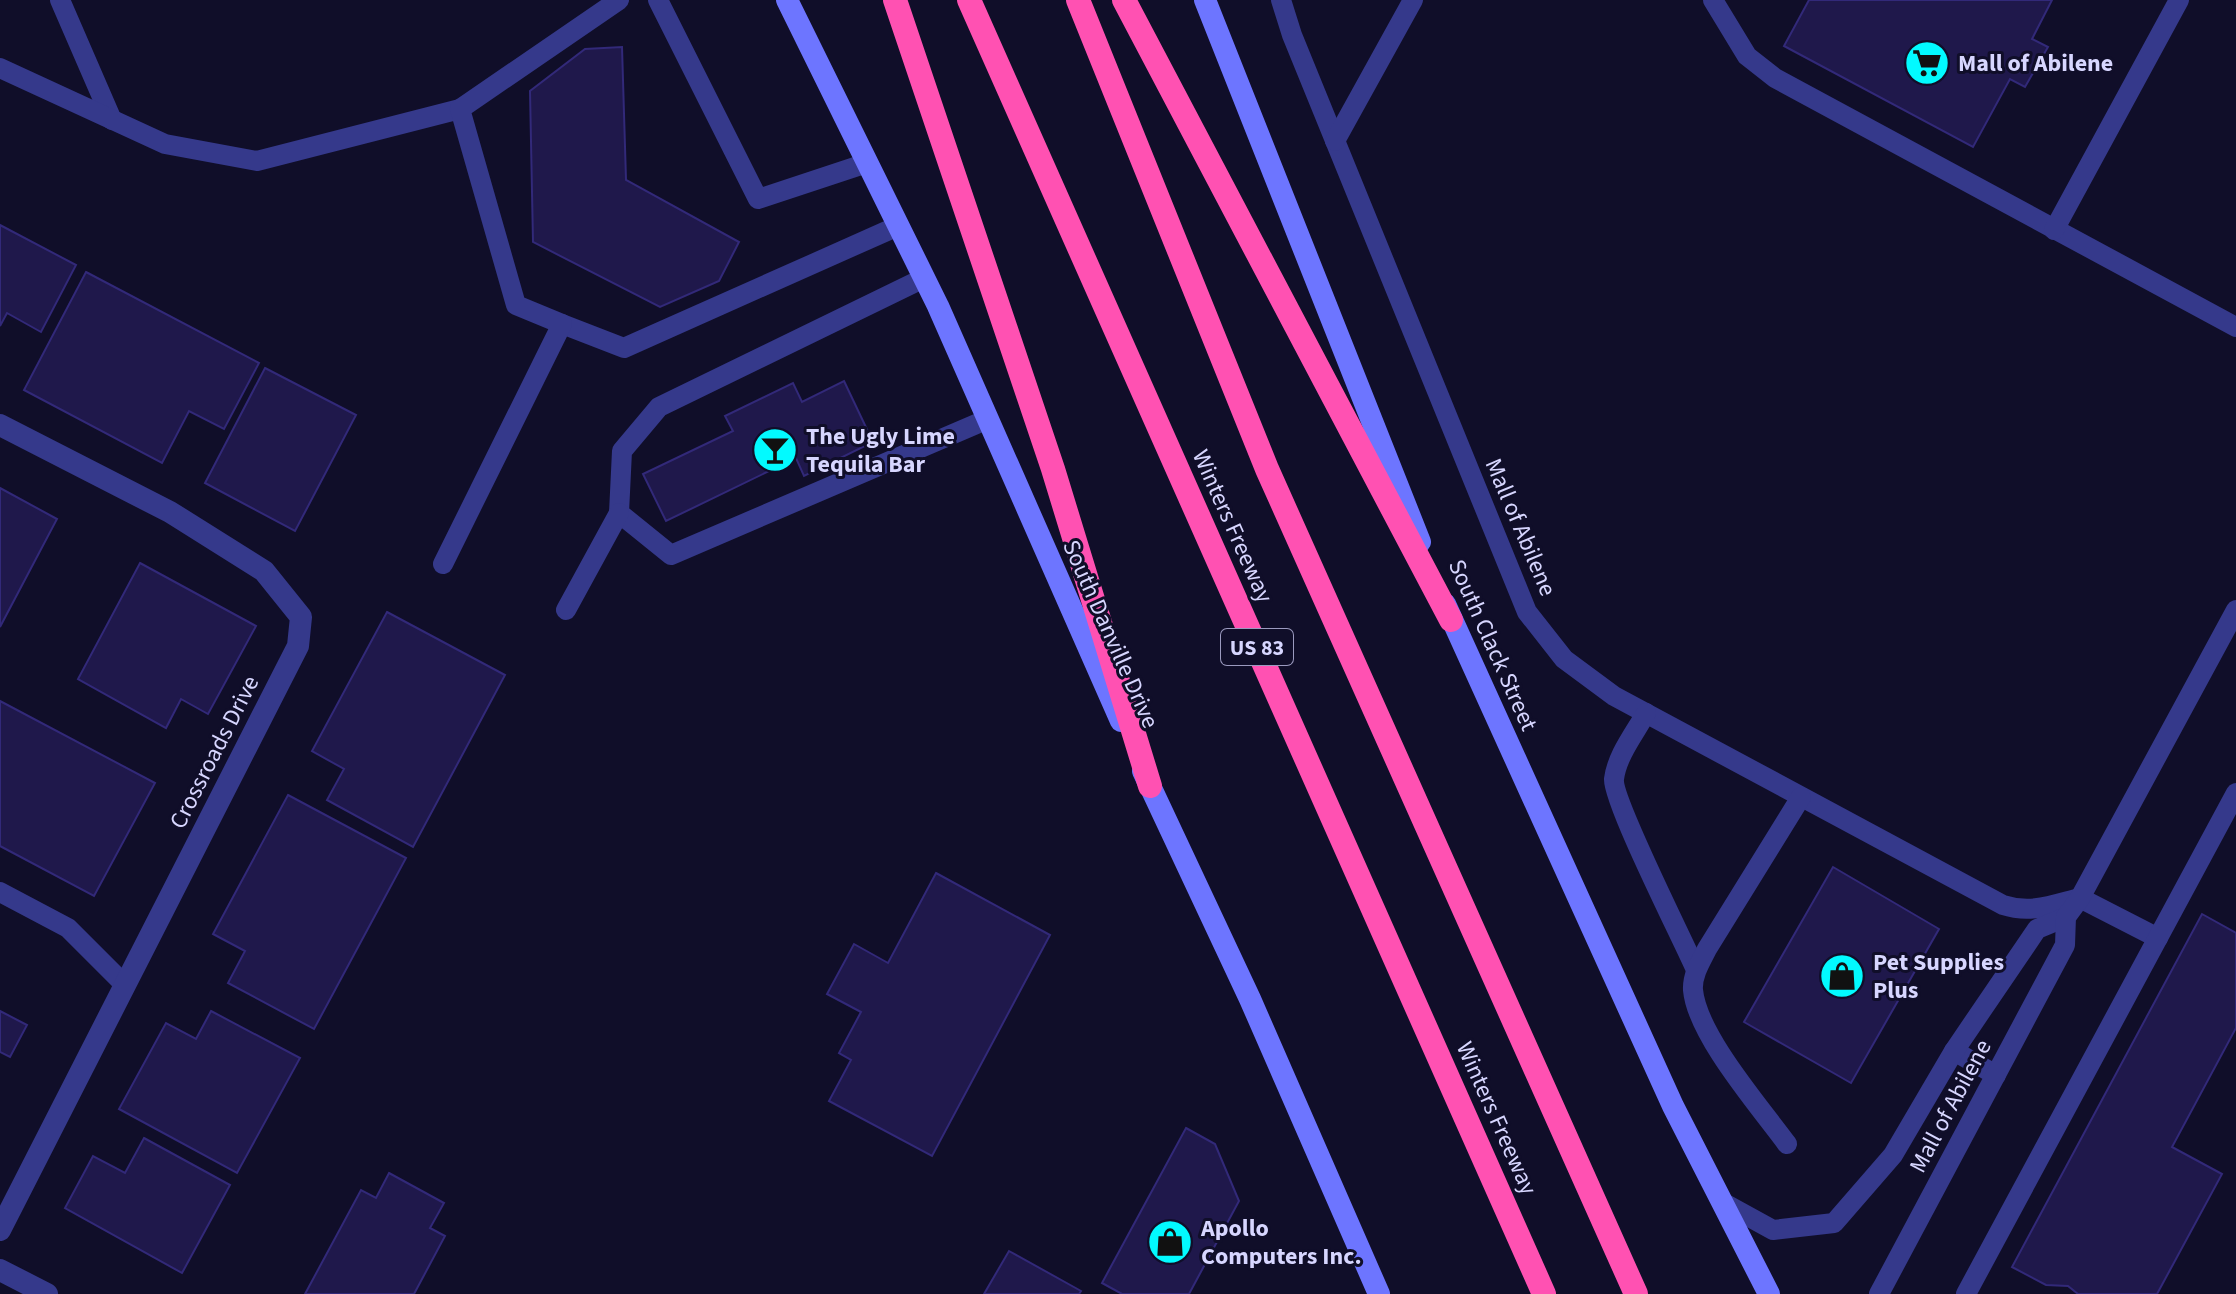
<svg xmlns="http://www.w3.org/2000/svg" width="2236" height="1294" viewBox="0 0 2236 1294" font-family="'Source Sans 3',sans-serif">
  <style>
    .building { fill: #1f184b; stroke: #322979; stroke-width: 2 }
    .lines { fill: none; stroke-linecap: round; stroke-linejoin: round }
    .service { stroke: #35398b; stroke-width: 20 }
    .minor { stroke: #35398b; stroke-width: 22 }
    .secondary { stroke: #6d75ff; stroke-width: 22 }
    .motorway { stroke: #ff51b2; stroke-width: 24 }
    .labels { text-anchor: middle; stroke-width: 6; stroke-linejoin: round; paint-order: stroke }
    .shield { fill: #100e29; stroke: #9b9abf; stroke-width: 2 }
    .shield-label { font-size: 22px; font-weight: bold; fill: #d7d6ff }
    .poi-label { font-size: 24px; font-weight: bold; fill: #d7d6ff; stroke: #100e29; text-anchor: start }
    .street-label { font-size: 24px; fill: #d7d6ff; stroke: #100e29 }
  </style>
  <rect width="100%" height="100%" fill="#100e29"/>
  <g class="building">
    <polygon points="1809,0 2052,0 2032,39 2048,47 2025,87 2010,79 1973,147 1784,46"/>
    <polygon points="622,47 626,180 739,242 719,281 660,307 533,242 530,91 585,49"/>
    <polygon points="0,225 76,265 41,332 7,313 0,326"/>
    <polygon points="86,272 259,363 224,429 189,411 162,463 24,390"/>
    <polygon points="265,368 356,415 295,531 205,483"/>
    <polygon points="844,381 873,442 804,476 796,458 666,521 643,474 733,431 725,416 793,383 802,402"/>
    <polygon points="0,488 57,519 0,627"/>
    <polygon points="140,563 256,626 208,714 181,699 166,728 78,679"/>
    <polygon points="387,612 505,675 413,847 327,800 344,769 312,751"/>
    <polygon points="0,701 155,783 94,896 0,846"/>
    <polygon points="288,795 406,858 314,1029 228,983 245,951 213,934"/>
    <polygon points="1833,867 1939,929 1851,1083 1744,1022"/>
    <polygon points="936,873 1050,935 932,1156 829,1101 851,1060 839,1053 861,1012 827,994 854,944 888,963"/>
    <polygon points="2202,914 2236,933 2236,1028 2172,1147 2222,1174 2157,1294 2078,1294 2068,1286 2046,1285 2012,1267"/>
    <polygon points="0,1011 27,1025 10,1057 0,1052"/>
    <polygon points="211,1011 300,1058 237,1173 119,1109 166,1023 196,1039"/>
    <polygon points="1186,1128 1215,1144 1239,1201 1189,1294 1122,1294 1102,1283"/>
    <polygon points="144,1138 230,1185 182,1273 65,1208 93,1156 125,1173"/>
    <polygon points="389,1173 444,1203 430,1228 445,1236 414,1294 305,1294 361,1190 376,1198"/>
    <polygon points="1009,1251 1081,1291 1079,1294 984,1294"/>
  </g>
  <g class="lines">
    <g class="service">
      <polyline points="60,0 112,120"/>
      <polyline points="658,0 758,199 867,163"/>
      <path d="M1281,0L1292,35L1527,612L1564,659L1614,696L2003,905C2031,914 2052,905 2080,898"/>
      <polyline points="1713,0 1747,56 1775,78 2236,327"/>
      <polyline points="0,68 165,144 257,161 460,109"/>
      <polyline points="1335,141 1413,0"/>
      <polyline points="2054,230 2179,0"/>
      <polyline points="924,278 659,407 622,451 619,513 671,555 988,419"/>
      <polyline points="562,324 624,348 898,226"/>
      <polyline points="443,564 562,324 516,305 460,109 619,0"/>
      <polyline points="566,610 619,513"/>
      <path d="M1646,713C1635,733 1617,755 1614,779C1612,800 1683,940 1696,970"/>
      <polyline points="0,892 68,928 125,985"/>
      <polyline points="2080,898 2158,938"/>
      <polyline points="1954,1051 1996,1075"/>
      <path d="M1787,1144C1760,1107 1697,1035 1693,990C1692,975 1701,961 1707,949L1801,797"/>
      <polyline points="1722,1202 1773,1230 1834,1223 1893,1155 1954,1051 2037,929 2066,917"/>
      <polyline points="1879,1294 2065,945 2066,917 2080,898 2236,610"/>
      <polyline points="1966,1294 2236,793"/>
    </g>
    <g class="minor">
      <polyline points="0,425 170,512 264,571 301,617 298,646 0,1230"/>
      <polyline points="0,1270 47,1294"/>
    </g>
    <g class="secondary">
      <polyline points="787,0 938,306 1121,721"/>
      <polyline points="1205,0 1420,542"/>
      <polyline points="1445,604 1673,1106 1769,1294"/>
      <polyline points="1143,771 1250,999 1379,1294"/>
    </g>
    <g class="motorway">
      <polyline points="895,0 1053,469 1150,786"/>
      <polyline points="969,0 1544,1294"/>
      <polyline points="1078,0 1267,469 1636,1294"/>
      <polyline points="1124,0 1451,620"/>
    </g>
  </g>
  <defs>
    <g id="supermarket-disc" transform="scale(2.3)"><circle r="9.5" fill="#02faff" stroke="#100e29"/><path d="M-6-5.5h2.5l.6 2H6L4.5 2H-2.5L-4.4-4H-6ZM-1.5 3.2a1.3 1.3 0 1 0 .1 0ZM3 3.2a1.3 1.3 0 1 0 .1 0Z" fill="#111"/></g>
    <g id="bar-disc" transform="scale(2.3)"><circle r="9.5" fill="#02faff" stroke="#100e29"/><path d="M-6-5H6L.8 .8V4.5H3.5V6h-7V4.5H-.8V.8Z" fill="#111"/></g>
    <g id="shop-disc" transform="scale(2.3)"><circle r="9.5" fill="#02faff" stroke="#100e29"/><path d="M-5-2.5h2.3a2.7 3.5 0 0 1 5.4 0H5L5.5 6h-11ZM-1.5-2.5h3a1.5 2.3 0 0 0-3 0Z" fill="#111"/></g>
  </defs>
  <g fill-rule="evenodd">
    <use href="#supermarket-disc" x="1927" y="63"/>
    <use href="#bar-disc" x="775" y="450"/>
    <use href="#shop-disc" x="1842" y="976"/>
    <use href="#shop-disc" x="1170" y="1242"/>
  </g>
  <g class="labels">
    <rect class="shield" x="1221" y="629" width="72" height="36" rx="6"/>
    <g class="shield-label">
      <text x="1257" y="655">US 83</text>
    </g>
    <g class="poi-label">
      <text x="1958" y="71">Mall of Abilene</text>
      <text x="806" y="444">The Ugly Lime<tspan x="806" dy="28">Tequila Bar</tspan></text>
      <text x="1873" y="970">Pet Supplies<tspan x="1873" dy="28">Plus</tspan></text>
      <text x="1201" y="1236">Apollo<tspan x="1201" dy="28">Computers Inc.</tspan></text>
    </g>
    <g class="street-label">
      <text transform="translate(1233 526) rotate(66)" y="8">Winters Freeway</text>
      <text transform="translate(1521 527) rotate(67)" y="8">Mall of Abilene</text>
      <text transform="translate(1111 634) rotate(66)" y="8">South Danville Drive</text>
      <text transform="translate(1493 645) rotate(66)" y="8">South Clack Street</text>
      <text transform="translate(214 752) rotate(-63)" y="8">Crossroads Drive</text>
      <text transform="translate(1950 1106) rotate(-62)" y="8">Mall of Abilene</text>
      <text transform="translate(1497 1118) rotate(66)" y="8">Winters Freeway</text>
    </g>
  </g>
</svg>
